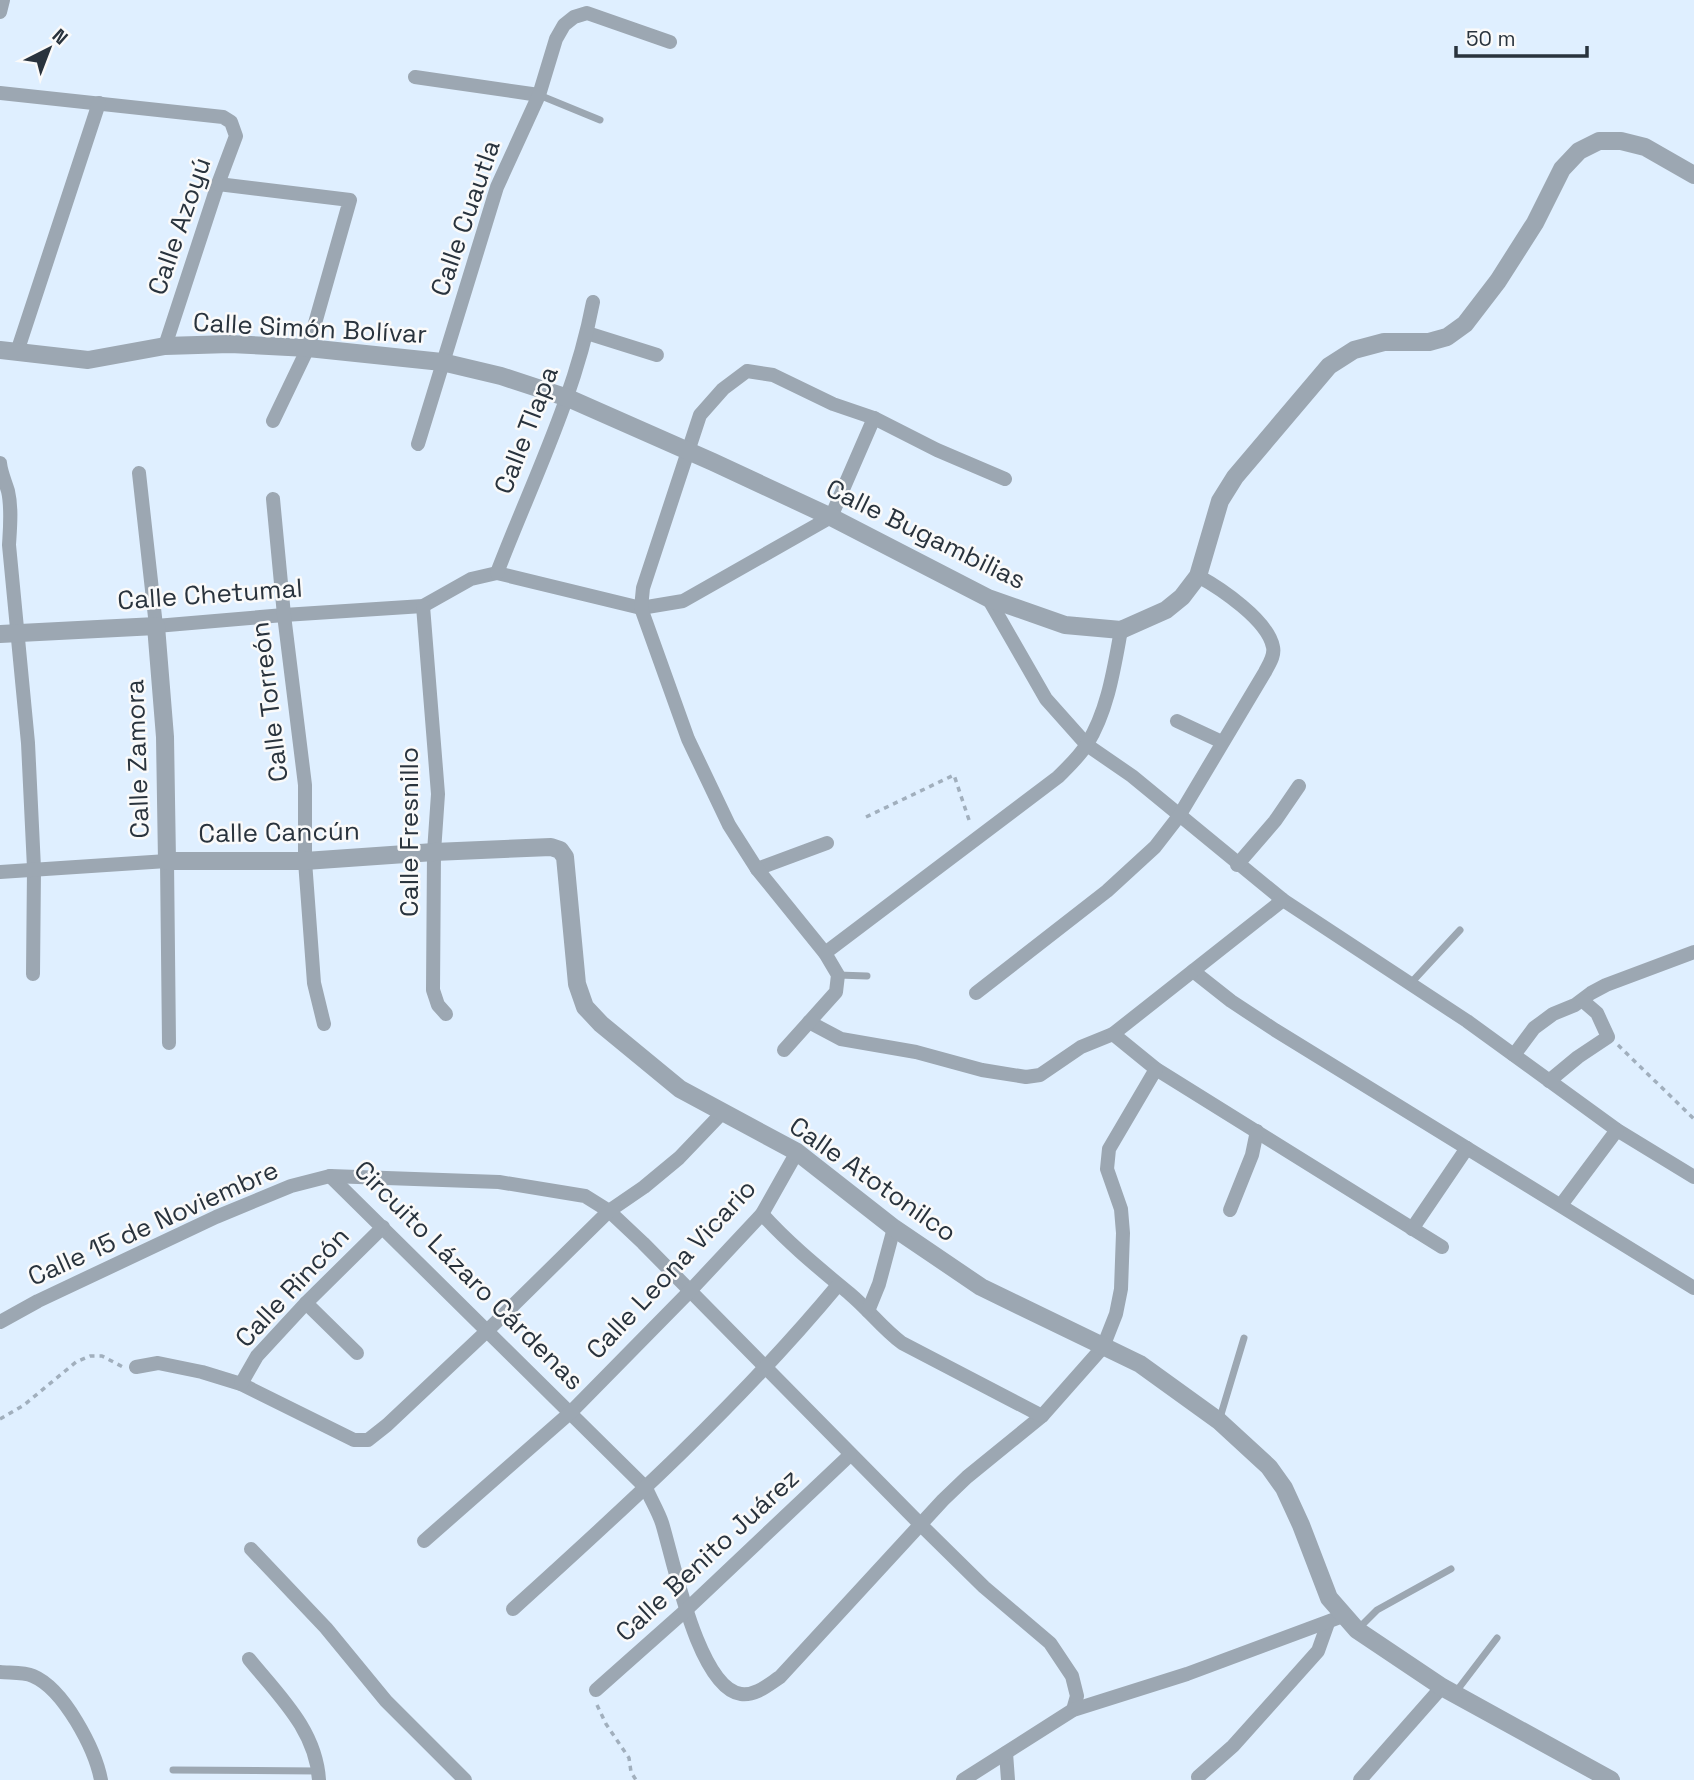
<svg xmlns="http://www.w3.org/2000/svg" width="1694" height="1780" viewBox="0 0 1694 1780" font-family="'Space Grotesk',sans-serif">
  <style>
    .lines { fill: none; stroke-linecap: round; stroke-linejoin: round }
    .path { stroke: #a1afbd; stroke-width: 3.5; stroke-dasharray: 5 5; stroke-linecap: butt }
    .service { stroke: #9ca7b2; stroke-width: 7 }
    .minor { stroke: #9ca7b2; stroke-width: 14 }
    .tertiary { stroke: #9ca7b2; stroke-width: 18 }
    .labels { text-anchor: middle; stroke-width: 5; stroke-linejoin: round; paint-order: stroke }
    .street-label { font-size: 26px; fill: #29333d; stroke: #fafafa }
  </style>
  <rect width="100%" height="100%" fill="#dfefff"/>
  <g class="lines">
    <g class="path">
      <polyline points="866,817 954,775 970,823"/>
      <polyline points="1618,1045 1694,1119"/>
      <polyline points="0,1419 24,1405 76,1362 90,1356 102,1356 123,1367"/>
      <polyline points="597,1705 606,1724 629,1758 631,1772 636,1780"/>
    </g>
    <g class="service">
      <polyline points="539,95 600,120"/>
      <polyline points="838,975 867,976"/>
      <polyline points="1410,984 1460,930"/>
      <polyline points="1219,1421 1244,1338"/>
      <polyline points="1358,1629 1377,1610 1451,1569"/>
      <polyline points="1455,1693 1497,1638"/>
      <polyline points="173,1770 318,1771"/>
    </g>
    <g class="minor">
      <polyline points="0,12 3,0"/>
      <polyline points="415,77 539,95"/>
      <polyline points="0,93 223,117 231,122 236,136 218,184 165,346"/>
      <polyline points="218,184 350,200 308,348 273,421"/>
      <polyline points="587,333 657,355"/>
      <polyline points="17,352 99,103"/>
      <polyline points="418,444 497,187 539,95 556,39 564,25 574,17 587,13 670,42"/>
      <path d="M0,463C1,473 5,481 8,491C12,508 10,528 9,545L28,743L34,868L33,974"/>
      <polyline points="139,473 156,626 284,615 423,606 471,579 497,573 641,608 683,601 831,517 874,418"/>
      <polyline points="273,499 284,615 305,785 305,861 314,983 324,1024"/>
      <path d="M497,573C531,484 575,397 593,302"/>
      <polyline points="988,598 1046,699 1087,745 1132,776 1283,900 1467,1021 1617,1130 1694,1177"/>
      <polyline points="423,606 438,794 434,852 433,990 438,1005 446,1014"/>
      <polyline points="1177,721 1222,742"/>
      <polyline points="1237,865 1275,821 1299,786"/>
      <polyline points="757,869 827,843"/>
      <polyline points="0,872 167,861 169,1043"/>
      <path d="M825,953L1058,777C1068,767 1080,756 1087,744C1108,710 1114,668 1121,630"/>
      <polyline points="1193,971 1231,1001 1275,1030 1694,1288"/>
      <path d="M976,993L1107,891L1155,847L1179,816L1265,672C1269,664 1275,656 1273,647C1268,620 1220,588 1198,576"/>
      <polyline points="809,1022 841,1039 916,1052 982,1070 1026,1077 1040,1075 1081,1047 1113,1034 1283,900"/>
      <polyline points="1113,1034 1156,1069 1442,1247"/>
      <polyline points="784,1050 836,992 838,975 825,953 757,869 729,825 688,739 641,608 643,588 700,415 723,389 747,371 773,375 833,404 874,418 937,450 1005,479"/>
      <polyline points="1514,1055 1534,1028 1553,1014 1575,1005 1591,993 1606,985 1694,952"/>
      <polyline points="1549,1081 1578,1057 1608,1037 1597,1013 1583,1001"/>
      <path d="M330,1176L646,1488C651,1500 658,1511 662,1523C673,1558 698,1688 741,1694C756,1696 769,1684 780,1677L943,1500L967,1477L1042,1416L1103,1347L1116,1314L1121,1289L1123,1233L1121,1209L1107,1169L1109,1149L1156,1069"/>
      <polyline points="1561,1205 1617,1130"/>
      <polyline points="1230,1210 1252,1155 1257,1131"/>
      <path d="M762,1214C789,1244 820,1269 850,1294C869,1310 882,1328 902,1343L1042,1416"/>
      <polyline points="1412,1229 1467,1148"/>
      <polyline points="306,1303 357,1353"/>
      <polyline points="868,1311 879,1284 894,1228"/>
      <polyline points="0,1322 38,1301 216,1217 291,1186 330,1176 499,1182 585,1196 609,1211 643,1243 920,1524 984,1587 1050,1643 1072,1676 1077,1696 1073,1710"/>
      <polyline points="136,1367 158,1363 202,1372 241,1384 354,1440 368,1440 387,1425 488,1330 609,1211 644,1187 679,1158 723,1112"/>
      <polyline points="241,1384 257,1356 306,1303 383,1227"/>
      <polyline points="424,1541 571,1412 689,1292 762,1214 797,1152"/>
      <polyline points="251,1549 326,1628 386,1701 465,1780"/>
      <path d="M513,1609C627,1506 740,1403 838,1285"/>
      <path d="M249,1659C279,1696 316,1730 319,1780"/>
      <path d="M0,1672C10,1673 24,1672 33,1676C64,1689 95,1749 101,1780"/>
      <polyline points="596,1690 685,1611 850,1455"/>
      <polyline points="1006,1753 1008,1780"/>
      <polyline points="1198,1777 1233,1746 1318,1651 1328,1623"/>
      <polyline points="963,1780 1073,1710 1187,1674 1343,1616"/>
      <polyline points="1360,1780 1442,1687"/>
    </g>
    <g class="tertiary">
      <polyline points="0,350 88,360 165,346 230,344 308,348 442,362 501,376 568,398 713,462 831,517 988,598 1065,625 1121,630 1166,610 1182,597 1198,576 1220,501 1235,477 1329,366 1354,350 1384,342 1429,342 1447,337 1465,324 1498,281 1535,223 1562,169 1579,151 1599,141 1621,141 1645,147 1694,175"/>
      <polyline points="0,634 156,626 165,737 167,861 305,861 434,852 551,847 560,850 565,857 577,984 585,1007 601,1024 680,1089 797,1152 894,1228 981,1287 1140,1364 1219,1421 1269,1467 1284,1488 1301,1525 1329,1598 1357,1630 1442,1687 1611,1780"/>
    </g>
  </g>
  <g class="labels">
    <g class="street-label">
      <text transform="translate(465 218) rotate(-71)" y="9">Calle Cuautla</text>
      <text transform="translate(179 226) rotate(-71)" y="9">Calle Azoyú</text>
      <text transform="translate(310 328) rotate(3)" y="9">Calle Simón Bolívar</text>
      <text transform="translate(526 430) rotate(-69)" y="9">Calle Tlapa</text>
      <text transform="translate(926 534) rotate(26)" y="9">Calle Bugambilias</text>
      <text transform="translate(210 594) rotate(-4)" y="9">Calle Chetumal</text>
      <text transform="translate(269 702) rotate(-97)" y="9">Calle Torreón</text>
      <text transform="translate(137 759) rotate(-92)" y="9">Calle Zamora</text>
      <text transform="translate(279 832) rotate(-1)" y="9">Calle Cancún</text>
      <text transform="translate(409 832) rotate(-90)" y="9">Calle Fresnillo</text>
      <text transform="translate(873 1179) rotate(35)" y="9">Calle Atotonilco</text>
      <text transform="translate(153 1223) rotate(-24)" y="9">Calle 15 de Noviembre</text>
      <text transform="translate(671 1269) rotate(-47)" y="9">Calle Leona Vicario</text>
      <text transform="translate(469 1275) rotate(45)" y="9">Circuito Lázaro Cárdenas</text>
      <text transform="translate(292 1287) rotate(-47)" y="9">Calle Rincón</text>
      <text transform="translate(707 1555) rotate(-43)" y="9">Calle Benito Juárez</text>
    </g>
  </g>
  <g transform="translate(49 49) rotate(42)" stroke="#fafafa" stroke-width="5" paint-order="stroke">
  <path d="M0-5L12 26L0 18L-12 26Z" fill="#29333d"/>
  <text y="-10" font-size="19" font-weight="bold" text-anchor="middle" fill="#29333d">N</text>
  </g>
  <path d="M1456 46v10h131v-10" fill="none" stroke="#29333d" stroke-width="3.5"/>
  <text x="1466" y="46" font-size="21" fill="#29333d" stroke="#fafafa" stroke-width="5" paint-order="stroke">50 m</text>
</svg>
